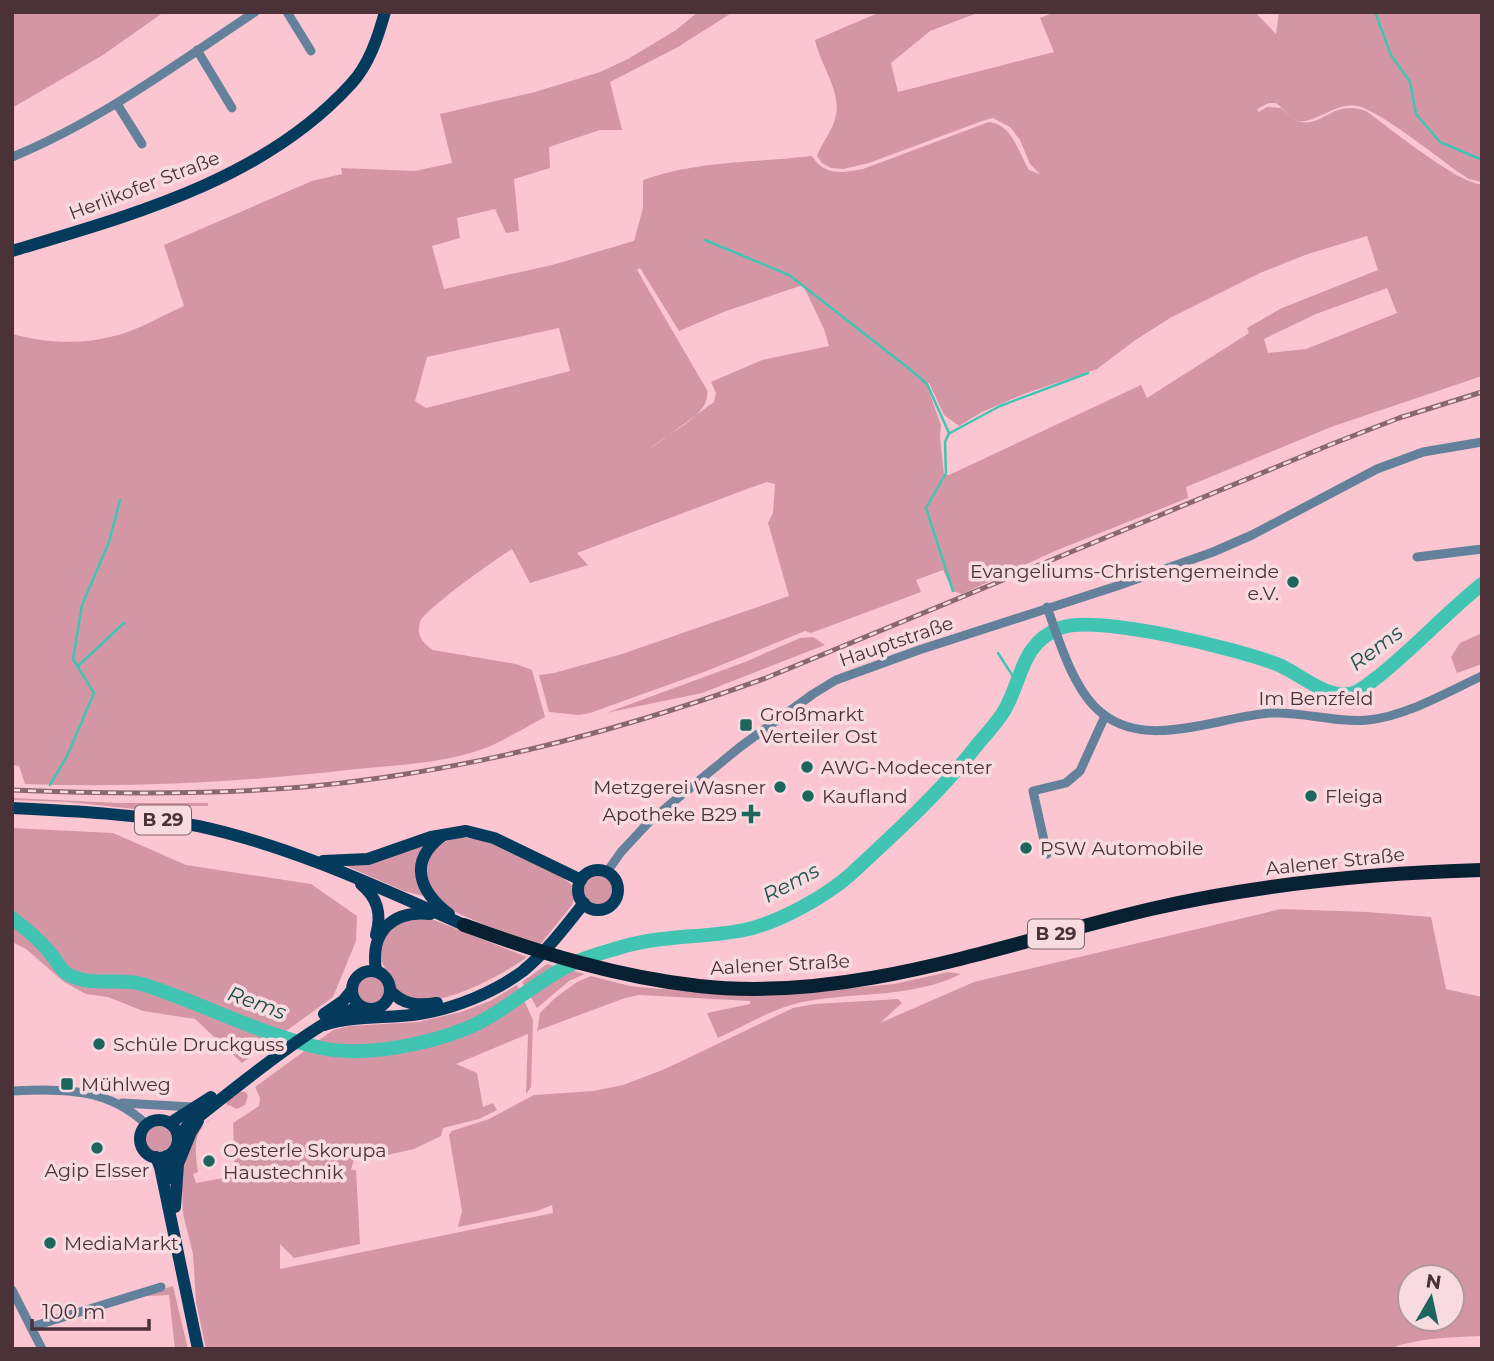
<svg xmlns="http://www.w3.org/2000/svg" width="1494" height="1361" viewBox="0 0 1494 1361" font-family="Montserrat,sans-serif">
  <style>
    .green { fill: #d496a5; fill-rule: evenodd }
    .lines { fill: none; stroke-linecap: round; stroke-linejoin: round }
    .stream { stroke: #42c4b3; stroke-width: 2.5 }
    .river { stroke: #42c4b3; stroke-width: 14 }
    .minor { stroke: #63819a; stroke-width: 9 }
    .major { stroke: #043a5b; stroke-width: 12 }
    .highway { stroke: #082132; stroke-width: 14 }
    .rail-casing { stroke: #8b6770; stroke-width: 5 }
    .rail { stroke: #f7dbe1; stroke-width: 2.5; stroke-dasharray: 8; stroke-linecap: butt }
    .poi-dot { fill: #1d665d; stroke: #f7dbe1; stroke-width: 2.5 }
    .labels { text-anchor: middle; stroke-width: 7; stroke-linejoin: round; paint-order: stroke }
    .shield { fill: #f7dbe1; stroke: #7f646b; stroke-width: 2 }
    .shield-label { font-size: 18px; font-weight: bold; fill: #4b3138 }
    .street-label { font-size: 19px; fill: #4b3138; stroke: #f7dbe1 }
    .poi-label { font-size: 19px; fill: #4b3138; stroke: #f7dbe1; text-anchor: start }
    .water-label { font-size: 21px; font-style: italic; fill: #1c524b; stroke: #f7dbe1 }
  </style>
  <rect width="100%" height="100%" fill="#fbc6d2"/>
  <g class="green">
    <polygon points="12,12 164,12 103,55 12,108"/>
    <path d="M698,12H733L678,47L610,82L622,130H600L549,147L550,168L514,179L519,231L506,233L495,209L457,218L460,238L432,246L444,289L552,265L634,241L643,208V180C701,160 752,163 812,156C824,176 843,173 863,169L989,122C1013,125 1018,152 1029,170L1040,174L1030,164L1020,140L1010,127L993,118L982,121L869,163L843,169L831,168L822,163L817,156C822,142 833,131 836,115C841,91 820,64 815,40L880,12H980L930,31L891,63L898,92L1054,52L1040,18L1055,12H1255L1276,34L1279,12H1482V182L1469,179L1458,172C1436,156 1381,112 1358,106C1336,101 1312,127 1296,120C1288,117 1283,108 1276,103H1269L1257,109L1259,112L1267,107L1281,108C1316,146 1325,96 1366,111C1387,126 1461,186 1482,184V376L1331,427L1186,487L1188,498L1055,551L962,594L953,591L943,570L916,580L921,592L811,633L805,631L704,672L590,713L578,715L549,712L539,675L554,673L622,654L789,596L768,523L773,513L775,484L767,482L747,489L577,553L588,565L530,583L512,549C496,559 425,609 420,622C416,635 422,643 433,650L516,664L532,670L545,717C526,727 507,739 488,747C448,763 399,765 356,769C246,782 136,788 25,784L19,766L12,765V334C45,343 81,345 114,336C137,331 161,316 184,306L164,245L312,181L342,174L341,168L415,171L452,163L440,114L535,92L600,72L628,59L676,30ZM1367,236L1378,270L1282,308L1247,328L1249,333L1147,398L1141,385L949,475H944L940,437L941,425L926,383H929L944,415L959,426L982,412L1024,394L1097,369L1134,341L1170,318L1260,273L1305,255ZM640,268L679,331L726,311L803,285L824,329L829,346L762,360L711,382L716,393L714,402L650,449C666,434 712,415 707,390L637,270ZM1387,288L1397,313L1306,349L1268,353L1264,339L1316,314ZM559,328L570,371L426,408L415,401L427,357Z"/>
    <polygon points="1482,633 1482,664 1457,673 1451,657 1460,643"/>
    <polygon points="813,637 825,645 702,693 606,713 745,662 800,638"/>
    <polygon points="12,798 119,803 208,803 208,806 172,806 154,811 68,802 12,800"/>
    <polygon points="12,828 113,833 186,865 311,884 357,916 356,941 333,997 242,1063 195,1019 143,1011 108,997 86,994 64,982 26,949 12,942"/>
    <path d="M457,837L484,840L553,871L571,884L575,897L572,905L539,946L514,938L453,911L427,887C426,860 429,846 457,837Z"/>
    <polygon points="432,840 424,850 427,897 404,891 344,865"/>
    <circle cx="598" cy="891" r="15"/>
    <path d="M1281,909L1367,912L1431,917L1446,989L1482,997V1336C1450,1337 1418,1338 1388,1349H206L196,1302L193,1254L183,1214L181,1169L196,1132L228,1105L226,1104C231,1094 235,1091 246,1092L248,1096L245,1105L237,1109L229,1105C197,1129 192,1132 198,1172L193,1174L196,1183L235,1176L233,1123L259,1106L260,1098L255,1087L333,1030L349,1026L418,1022L461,1012L490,1001L517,985L533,1020L531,1087L526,1094L528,1034L456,1064L477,1073L483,1107L493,1103L497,1110L479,1119L443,1128L441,1136L414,1149L370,1159L363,1154L358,1155L354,1159L351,1170H356L360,1244L294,1258L280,1244V1269L553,1213L552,1205L537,1211L458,1227L462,1211L449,1135L452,1131L489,1119L534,1095L593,1091L623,1085L665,1069L793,1008L815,1004L898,999L902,1003L880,1023L974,982ZM1410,1277H1452V1319H1410Z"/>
    <path d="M429,918L527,957C504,974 424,1020 398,991C395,988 394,981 391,977C380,961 381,962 380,942L396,922Z"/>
    <polygon points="547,964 585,974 569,981 537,1008 522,982"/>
    <path d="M948,972L961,974C912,998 859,992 808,1001C776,1006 747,1025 718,1038L707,1013L750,1004V1001L639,995L625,998L539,1030L537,1032L540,1013L555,998L577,982L591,976L630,986L660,989L808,992L894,984Z"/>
    <circle cx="371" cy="990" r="15"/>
    <circle cx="158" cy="1140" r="14"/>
    <polygon points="173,1286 188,1349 175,1349 169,1295 148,1296 147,1294"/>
  </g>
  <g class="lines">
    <g class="stream">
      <polyline points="1375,12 1391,55 1410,82 1416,114 1440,142 1482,160"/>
      <polyline points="705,240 789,275 907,367 927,384 949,433 945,442 946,473 926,508 953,591"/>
      <polyline points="950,433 1000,406 1088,373"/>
      <polyline points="998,653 1016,681"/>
      <polyline points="78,666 124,623"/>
      <polyline points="50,785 67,756 94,693 73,659 82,605 109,542 120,500"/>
    </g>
    <path class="river" d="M12,918C25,928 40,940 50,953C56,959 59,968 66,973C88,988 118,977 142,984C202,1003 259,1034 321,1048C363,1057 425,1045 465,1029C505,1013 536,980 576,962C591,955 609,951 625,946C664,935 705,938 744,930C778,923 825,897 851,874C895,833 940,793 977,745C986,734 997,723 1004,711C1023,679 1020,644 1060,628C1097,614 1239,649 1279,665C1300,674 1325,698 1350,694C1361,692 1370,682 1379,676C1415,647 1446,613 1482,584"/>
    <g class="minor">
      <polyline points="287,12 311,51"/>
      <polyline points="197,50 232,108"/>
      <polyline points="117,104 142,144"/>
      <path d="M12,157C100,121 176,64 255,12"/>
      <polyline points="1417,557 1482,549"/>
      <path d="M1047,607C1059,640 1074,693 1103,714C1150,751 1222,715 1273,713C1305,712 1336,723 1368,720C1407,716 1447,692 1482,676"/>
      <polyline points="1047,854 1033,791 1066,783 1080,771 1105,716"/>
      <polyline points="607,872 621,852 648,823 679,797 740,747 813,694 836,680 919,650 1117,586 1213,552 1252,535 1377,469 1423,452 1482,442"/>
      <path d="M12,1091C63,1089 108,1087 147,1125"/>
      <polyline points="122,1103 192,1107"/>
      <polyline points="12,1290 42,1349"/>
      <polyline points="31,1327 161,1287"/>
    </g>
    <g class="major">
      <path d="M12,251C132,215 264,180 351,84C369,65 378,37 385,12"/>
      <path d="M12,808C75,811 137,814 198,826C291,846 378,887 464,925"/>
      <path d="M442,836C407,862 420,892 449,914"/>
      <polyline points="323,861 368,859 431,837 466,831 494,838 581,880"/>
      <circle cx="598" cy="890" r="20"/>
      <path d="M361,884C378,898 382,914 376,935"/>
      <circle cx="371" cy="990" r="19"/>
      <path d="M382,974L376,970C370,931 393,910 430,914"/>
      <path d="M390,990C402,1005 419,1006 437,1003"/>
      <polyline points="324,1014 343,1001 352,990"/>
      <path d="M324,1025C356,1015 387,1019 419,1014C454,1009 495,992 523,971C546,952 565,927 584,903"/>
      <circle cx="159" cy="1139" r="19"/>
      <polyline points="170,1123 211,1097"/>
      <path d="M178,1138L187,1126C219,1101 330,1009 362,1007"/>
      <polyline points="167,1156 170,1178"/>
      <polyline points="156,1157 160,1167 198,1349"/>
      <polyline points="175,1207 178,1164 191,1132 198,1121"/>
    </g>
    <path class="highway" d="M464,925C540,953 617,977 699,986C852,1003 1005,943 1151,909C1260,884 1370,873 1482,870"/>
    <g class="rail-casing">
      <path id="rail" d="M12,790C109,794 206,795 303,787C461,773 617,732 766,678L1332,444L1399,418L1482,392"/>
    </g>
    <use href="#rail" class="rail"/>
  </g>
  <g class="poi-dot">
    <circle cx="1293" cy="582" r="7"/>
    <rect x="739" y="718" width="14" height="14" rx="3.5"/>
    <circle cx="807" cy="767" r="7"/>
    <circle cx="780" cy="787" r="7"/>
    <circle cx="808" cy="796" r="7"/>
    <circle cx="1311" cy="796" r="7"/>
    <path d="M747.5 803.5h7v7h7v7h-7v7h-7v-7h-7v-7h7z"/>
    <circle cx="1026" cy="848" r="7"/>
    <circle cx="99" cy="1044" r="7"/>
    <rect x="60" y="1077" width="14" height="14" rx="3.5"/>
    <circle cx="97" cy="1148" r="7"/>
    <circle cx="209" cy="1161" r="7"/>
    <circle cx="50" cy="1243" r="7"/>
  </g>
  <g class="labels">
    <g class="shield">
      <rect x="135" y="805.5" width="56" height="29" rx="5"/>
      <rect x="1028" y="919.5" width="56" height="29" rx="5"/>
    </g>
    <g class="shield-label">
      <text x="163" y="826">B 29</text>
      <text x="1056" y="940">B 29</text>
    </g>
    <g class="street-label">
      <text transform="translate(144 185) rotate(-21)" y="7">Herlikofer Straße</text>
      <text transform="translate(896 641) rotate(-19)" y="7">Hauptstraße</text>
      <text x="1316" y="705">Im Benzfeld</text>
      <text transform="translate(1335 861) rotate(-6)" y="7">Aalener Straße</text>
      <text transform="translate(780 964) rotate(-3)" y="7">Aalener Straße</text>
    </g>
    <g class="poi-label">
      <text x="1279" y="578" text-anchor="end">Evangeliums-Christengemeinde<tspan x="1279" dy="22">e.V.</tspan></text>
      <text x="760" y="721">Großmarkt<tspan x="760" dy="22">Verteiler Ost</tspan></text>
      <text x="821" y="774">AWG-Modecenter</text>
      <text x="766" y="794" text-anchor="end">Metzgerei Wasner</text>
      <text x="822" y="803">Kaufland</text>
      <text x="1325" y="803">Fleiga</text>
      <text x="737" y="821" text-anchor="end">Apotheke B29</text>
      <text x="1040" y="855">PSW Automobile</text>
      <text x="113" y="1051">Schüle Druckguss</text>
      <text x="81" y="1091">Mühlweg</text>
      <text x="223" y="1157">Oesterle Skorupa<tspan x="223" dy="22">Haustechnik</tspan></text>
      <text x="97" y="1177" text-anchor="middle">Agip Elsser</text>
      <text x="64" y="1250">MediaMarkt</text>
    </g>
    <g class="water-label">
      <text transform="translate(1376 648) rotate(-37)" y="7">Rems</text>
      <text transform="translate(791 883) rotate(-28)" y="7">Rems</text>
      <text transform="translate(257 1003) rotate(20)" y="7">Rems</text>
    </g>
  </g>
  <rect width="1494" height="1361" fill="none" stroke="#4b3138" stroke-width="28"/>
  <g transform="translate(1431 1298) rotate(9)"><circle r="33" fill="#f7dbe1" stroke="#b2979d" stroke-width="2"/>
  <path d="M0-5L12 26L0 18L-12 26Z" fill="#1d665d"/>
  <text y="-10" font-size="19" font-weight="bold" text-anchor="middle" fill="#4b3138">N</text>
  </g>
  <path d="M32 1319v10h117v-10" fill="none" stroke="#4b3138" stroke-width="3.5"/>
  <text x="42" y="1319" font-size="21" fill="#4b3138" stroke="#f7dbe1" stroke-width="5" paint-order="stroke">100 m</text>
</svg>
